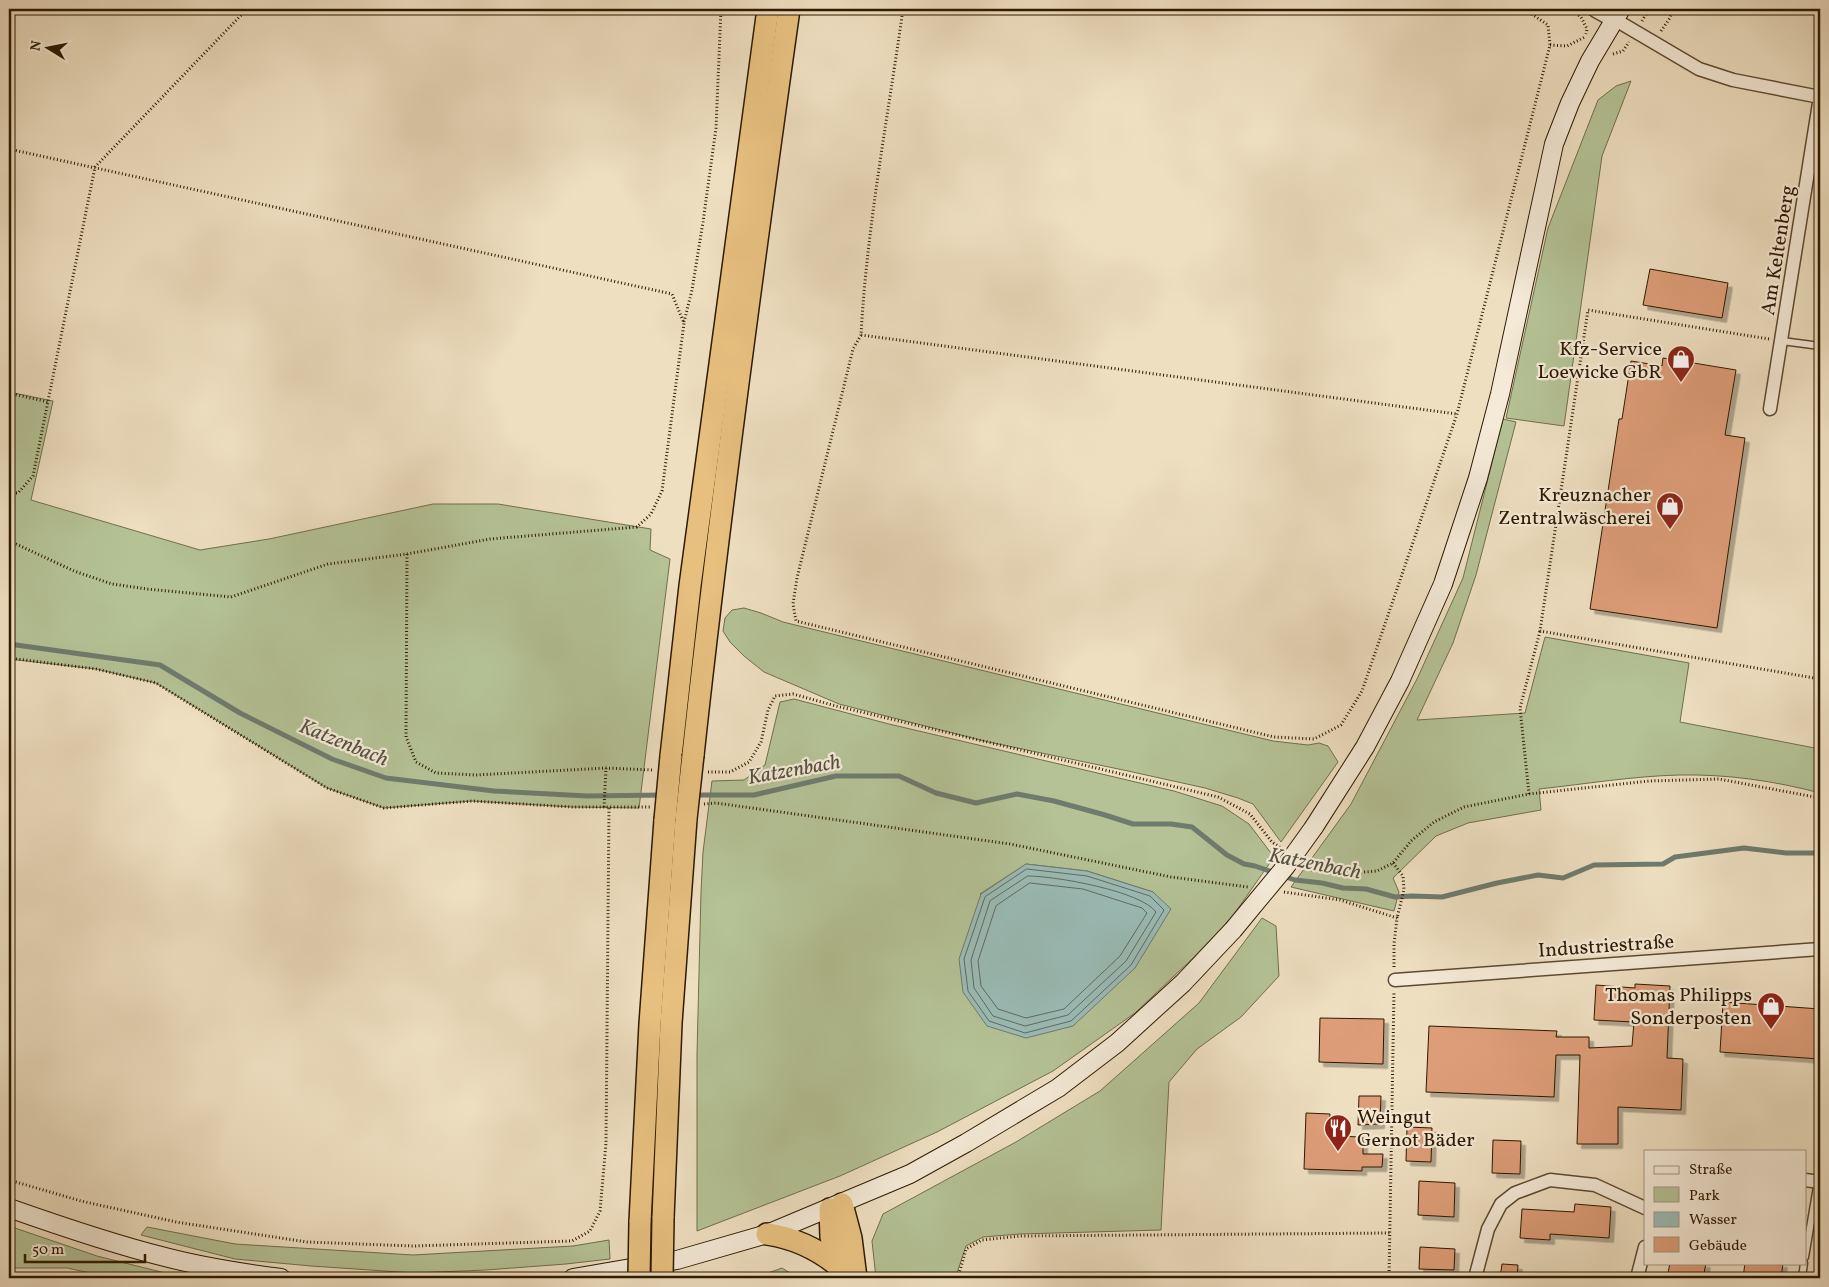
<svg xmlns="http://www.w3.org/2000/svg" width="1829" height="1287" viewBox="0 0 1829 1287" font-family="Vollkorn,serif">
  <style>
    .green { fill: #b4c296; stroke: #716e4b; fill-rule: evenodd }
    .water { fill: #9abcb7; stroke: #6f7b6e }
    .lines { fill: none; stroke-linecap: round; stroke-linejoin: round }
    .shore { stroke: #646a5c; stroke-width: 1 }
    .stream { stroke: #6f7b6e; stroke-width: 5 }
    .building { fill: #dd9d78; stroke: #2e1900; filter: url(#shadow) }
    .service-casing { stroke: #5e4a30; stroke-width: 9 }
    .minor-casing { stroke: #5e4a30; stroke-width: 15 }
    .tertiary-casing { stroke: #5e4a30; stroke-width: 19 }
    .secondary-casing { stroke: #2e1900; stroke-width: 20 }
    .trunk-casing { stroke: #2e1900; stroke-width: 24 }
    .path { stroke: #2e1900; stroke-width: 3; stroke-dasharray: 1 2.5; stroke-linecap: butt }
    .service { stroke: #f4ead7; stroke-width: 6 }
    .minor { stroke: #f4ead7; stroke-width: 12 }
    .tertiary { stroke: #f4ead7; stroke-width: 16 }
    .secondary { stroke: #f4ead7; stroke-width: 18 }
    .trunk { stroke: #e7c080; stroke-width: 21 }
    .secondary-bridge-casing { stroke: #2e1900; stroke-width: 20; stroke-linecap: butt }
    .trunk-bridge-casing { stroke: #2e1900; stroke-width: 24; stroke-linecap: butt }
    .secondary-bridge { stroke: #f4ead7; stroke-width: 18 }
    .trunk-bridge { stroke: #e7c080; stroke-width: 21 }
    .labels { text-anchor: middle; stroke-width: 4.5; stroke-linejoin: round; paint-order: stroke }
    .street-label { font-size: 20px; fill: #2e1900; stroke: #f4ead7 }
    .poi-label { font-size: 20px; fill: #2e1900; stroke: #f4ead7; text-anchor: end }
    .water-label { font-size: 21px; font-style: italic; fill: #545240; stroke: #f4ead7 }
  </style>
  <defs>
    <filter id="shadow"><feDropShadow dx="4.5" dy="4.5" stdDeviation="0" flood-color="#0004"/></filter>
  </defs>
  <rect width="100%" height="100%" fill="#eedfc1"/>
  <filter id="stains"><feTurbulence type="fractalNoise" baseFrequency=".004" numOctaves="4"/><feColorMatrix values="0 0 0 0 .2 0 0 0 0 .09 0 0 0 0 .02 0 0 0 .5 -.17"/></filter>
  <radialGradient id="worn" r=".72"><stop offset=".6" stop-color="#630" stop-opacity="0"/><stop offset="1" stop-color="#630" stop-opacity=".3"/></radialGradient>
  <g class="green">
    <polygon points="1631,81 1602,156 1564,426 1506,418 1548,228 1598,100 1616,86"/>
    <polygon points="9,392 53,401 31,500 200,550 269,539 433,504 498,504 651,529 650,550 670,559 639,808 572,807 472,801 384,808 327,788 156,683 96,669 9,659"/>
    <path d="M1503,419L1516,422L1476,575L1453,643L1417,720L1525,713L1545,637L1689,663L1680,722L1820,749V793C1775,781 1727,774 1680,775C1633,776 1586,784 1539,789L1541,810L1468,823L1436,836L1393,878L1399,892L1394,911L1291,887L1351,804L1417,679L1463,578Z"/>
    <polygon points="744,608 761,613 783,622 1273,741 1308,745 1319,743 1328,746 1338,762 1281,842 1253,804 1238,798 1205,788 1128,771 984,741 839,704 764,672 744,656 730,642 723,631 725,618 732,610"/>
    <path d="M794,699L889,724L1174,791L1222,806L1249,824L1274,857L1232,917L1193,958L1135,1013L1053,1071L937,1132L840,1176L697,1231V1054L701,892L703,852L712,781L744,780L765,765L780,702ZM1026,864L1087,871L1153,892L980,894Z"/>
    <polygon points="1262,918 1276,926 1279,976 1241,1017 1197,1049 1169,1082 1161,1230 1020,1234 983,1237 966,1246 957,1273 959,1278 876,1278 872,1241 883,1214 1016,1142 1100,1091 1199,1003"/>
    <polygon points="9,1226 97,1256 185,1278 113,1278 67,1268 9,1268"/>
    <polygon points="147,1227 235,1244 413,1255 573,1246 609,1240 610,1259 566,1264 486,1270 414,1273 311,1266 235,1259 141,1235"/>
    <polygon points="782,1268 798,1278 754,1278"/>
  </g>
  <polygon class="water" points="1026,864 1087,871 1153,892 1171,909 1135,968 1073,1026 1026,1038 987,1026 963,992 959,959 981,894"/>
  <g class="lines">
    <g class="shore">
      <polygon points="1027,869 1087,876 1150,896 1164,910 1131,965 1071,1021 1025,1033 989,1021 968,991 964,959 985,897"/>
      <path d="M1028,876C1055,876 1141,891 1156,912L1126,961L1068,1015L1025,1026L993,1016L974,988L971,960L990,901Z"/>
      <polygon points="1030,883 1083,889 1142,908 1147,913 1120,956 1064,1009 1026,1018 998,1009 981,986 978,961 996,906"/>
    </g>
    <g class="stream">
      <polyline points="9,644 160,665 240,713 332,759 386,778 494,791 587,796 664,795"/>
      <polyline points="695,795 754,795 836,776 899,776 936,793 976,803 1017,794 1054,801 1105,815 1133,824 1171,824 1192,827 1227,855 1244,864 1255,866 1275,873"/>
      <polyline points="1283,876 1295,880 1322,883 1343,888 1366,889 1395,897 1412,896 1442,897 1497,883 1538,875 1563,878 1594,865 1663,864 1675,857 1744,848 1786,853 1820,853"/>
    </g>
  </g>
  <g class="building">
    <polygon points="1650,269 1728,283 1722,318 1643,305"/>
    <polygon points="1663,358 1736,370 1725,435 1745,438 1717,628 1590,609 1619,419 1622,419 1631,361 1662,366"/>
    <polygon points="1635,984 1670,986 1667,1058 1683,1059 1681,1110 1618,1107 1618,1144 1577,1144 1580,1055 1556,1055 1554,1097 1426,1092 1429,1026 1557,1031 1556,1037 1589,1037 1589,1048 1632,1046 1634,1022 1594,1020 1596,985 1635,988"/>
    <polygon points="1723,1002 1820,1009 1820,1059 1720,1052"/>
    <polygon points="1320,1018 1384,1019 1383,1064 1319,1062"/>
    <polygon points="1359,1096 1381,1096 1380,1124 1358,1125"/>
    <polygon points="1306,1113 1330,1114 1329,1136 1363,1137 1363,1154 1383,1154 1382,1167 1362,1167 1362,1171 1304,1169"/>
    <polygon points="1407,1127 1432,1128 1431,1162 1406,1161"/>
    <polygon points="1493,1140 1521,1141 1520,1174 1492,1173"/>
    <polygon points="1419,1181 1455,1183 1454,1217 1418,1215"/>
    <polygon points="1575,1204 1611,1207 1609,1238 1550,1234 1550,1240 1520,1238 1522,1209 1574,1212"/>
    <polygon points="1420,1247 1455,1249 1454,1270 1419,1269"/>
    <polygon points="1670,1263 1706,1263 1703,1278 1667,1278"/>
    <polygon points="1745,1263 1783,1263 1781,1278 1743,1278"/>
    <polygon points="1502,1264 1518,1265 1517,1278 1500,1278"/>
  </g>
  <g class="lines">
    <g class="service-casing">
      <g id="service">
        <polyline points="1782,341 1820,346"/>
        <polyline points="1805,1257 1818,1181"/>
        <polyline points="1802,1278 1804,1263"/>
      </g>
    </g>
    <g class="minor-casing">
      <g id="minor">
        <polyline points="1614,19 1699,69 1733,80 1820,97 1770,409"/>
        <polyline points="1395,980 1820,949"/>
        <polyline points="1805,1180 1820,1182"/>
        <polyline points="1475,1278 1488,1229 1501,1204 1515,1193 1550,1180 1595,1185 1645,1208"/>
        <polyline points="1637,1278 1645,1247"/>
      </g>
    </g>
    <g class="tertiary-casing">
      <polyline id="tertiary" points="1596,9 1614,19"/>
    </g>
    <g class="secondary-casing">
      <g id="secondary">
        <polyline points="1314,827 1365,747 1400,681 1443,584 1478,478 1500,394 1554,144 1570,103 1590,61 1621,9"/>
        <path d="M9,1208C60,1226 112,1244 165,1257C203,1267 242,1273 281,1278"/>
        <polyline points="573,1278 677,1260 767,1234 910,1174 966,1143 1058,1088 1117,1043 1183,983 1233,930"/>
      </g>
    </g>
    <g class="trunk-casing">
      <g id="trunk">
        <path d="M693,755C720,506 754,257 789,9"/>
        <polyline points="671,756 690,586 768,9"/>
        <polyline points="842,1204 851,1238 856,1278"/>
        <polyline points="830,1209 831,1237 839,1270"/>
        <polyline points="663,1218 671,1023 686,819"/>
        <polyline points="640,1222 650,1024 665,820"/>
        <path d="M767,1234C794,1238 816,1248 837,1265"/>
      </g>
    </g>
    <g class="path">
      <path d="M903,9C888,117 867,225 861,335L1457,414"/>
      <polyline points="1570,9 1581,17 1587,29 1586,34"/>
      <polyline points="1642,21 1649,9"/>
      <polyline points="1661,31 1670,18 1673,9"/>
      <polyline points="1550,45 1567,46 1585,37"/>
      <polyline points="1613,54 1623,51 1629,42"/>
      <polyline points="9,149 672,294 684,323 662,491 651,514 637,527 490,539 407,554 328,564 231,597 147,589 112,584 74,571 16,544 9,542"/>
      <polyline points="684,322 692,290 703,222 716,128 721,9"/>
      <polyline points="861,335 853,349 797,578 793,604 796,621 1274,737 1314,739 1341,725 1362,691 1457,414 1550,45 1548,25 1524,9"/>
      <polyline points="1769,339 1588,310 1540,631 1820,679"/>
      <polyline points="9,393 48,402"/>
      <polyline points="9,493 18,493 33,476 95,167 247,9"/>
      <polyline points="407,554 406,737 416,762 436,773 476,775 606,768 652,770"/>
      <polyline points="9,658 96,669 156,683 327,788 384,808 472,801 572,807 650,807"/>
      <polyline points="708,772 730,772 749,762 761,742 768,710 775,696 793,694 836,706 1218,797 1250,814 1272,842 1281,848"/>
      <polyline points="1529,794 1520,708 1540,631"/>
      <polyline points="704,804 716,803 1010,844 1171,877 1248,887"/>
      <polyline points="604,807 606,768"/>
      <polyline points="1393,863 1403,876 1404,890 1397,918"/>
      <polyline points="1306,866 1312,870 1351,873 1377,871 1393,863 1411,841 1434,822 1464,807 1529,794 1649,781 1719,779 1820,798"/>
      <polyline points="1284,892 1340,900 1397,918 1394,944 1394,968"/>
      <polyline points="9,1180 81,1201 176,1222 307,1242 413,1246 572,1241 590,1231 600,1211 606,1143 609,807"/>
      <polyline points="960,1278 959,1274 966,1249 982,1240 1020,1236 1390,1233"/>
      <polyline points="1389,1278 1394,991"/>
    </g>
    <use href="#service" class="service"/>
    <use href="#minor" class="minor"/>
    <use href="#tertiary" class="tertiary"/>
    <use href="#secondary" class="secondary"/>
    <use href="#trunk" class="trunk"/>
    <g class="secondary-bridge-casing">
      <polyline id="secondary-bridge" points="1233,930 1286,866 1314,827"/>
    </g>
    <g class="trunk-bridge-casing">
      <g id="trunk-bridge">
        <polyline points="686,819 693,755"/>
        <polyline points="665,820 671,756"/>
        <polyline points="639,1278 640,1222"/>
        <polyline points="662,1278 663,1218"/>
      </g>
    </g>
    <use href="#secondary-bridge" class="secondary-bridge"/>
    <use href="#trunk-bridge" class="trunk-bridge"/>
  </g>
  <defs>
    <g id="shop-pin" transform="scale(1.4375)"><path d="M0 17L-7.5 6A9.5 9.5 0 1 1 7.5 6Z" fill="#8f2418" stroke="#f4ead7"/><path d="M-5-2.5h2.3a2.7 3.5 0 0 1 5.4 0H5L5.5 6h-11ZM-1.5-2.5h3a1.5 2.3 0 0 0-3 0Z" fill="#fff"/></g>
    <g id="restaurant-pin" transform="scale(1.4375)"><path d="M0 17L-7.5 6A9.5 9.5 0 1 1 7.5 6Z" fill="#8f2418" stroke="#f4ead7"/><path d="M-5-6h1v4h1v-4h1v4h1v-4h1v5L-1.5 .5V6h-2V.5L-5-1ZM5-6V6H3V1.5H1.5Q1.5-4 5-6Z" fill="#fff"/></g>
  </defs>
  <g fill-rule="evenodd">
    <use href="#shop-pin" x="1681" y="359"/>
    <use href="#shop-pin" x="1670" y="506"/>
    <use href="#shop-pin" x="1771" y="1006"/>
    <use href="#restaurant-pin" x="1338" y="1128"/>
  </g>
  <g class="labels">
    <g class="street-label">
      <text transform="translate(1777 250) rotate(-81)" y="7">Am Keltenberg</text>
      <text transform="translate(1606 945) rotate(-4)" y="7">Industriestraße</text>
    </g>
    <g class="poi-label">
      <text x="1662" y="355">Kfz-Service<tspan x="1662" dy="23">Loewicke GbR</tspan></text>
      <text x="1651" y="501">Kreuznacher<tspan x="1651" dy="23">Zentralwäscherei</tspan></text>
      <text x="1752" y="1001">Thomas Philipps<tspan x="1752" dy="23">Sonderposten</tspan></text>
      <text x="1357" y="1123" text-anchor="start">Weingut<tspan x="1357" dy="23">Gernot Bäder</tspan></text>
    </g>
    <g class="water-label">
      <text transform="translate(344 742) rotate(22)" y="7">Katzenbach</text>
      <text transform="translate(794 769) rotate(-10)" y="7">Katzenbach</text>
      <text transform="translate(1315 863) rotate(11)" y="7">Katzenbach</text>
    </g>
  </g>
  <rect width="1829" height="1287" fill="none" stroke="#eedfc1" stroke-width="30"/>
  <rect x="10" y="10" width="1809" height="1267" fill="none" stroke="#2e1900" stroke-width="2.5"/>
  <rect x="15" y="15" width="1799" height="1257" fill="none" stroke="#2e1900"/>
  <rect x="1644" y="1150" width="162" height="115" fill="#f4ead7" stroke="#a59681"/>
  <rect x="1654" y="1166" width="25" height="8" fill="#f4ead7" stroke="#a59681"/>
  <text x="1689" y="1174" font-size="15" fill="#2e1900">Straße</text>
  <rect x="1654" y="1187" width="25" height="15" fill="#b4c296" stroke="#a59681"/>
  <text x="1689" y="1200" font-size="15" fill="#2e1900">Park</text>
  <rect x="1654" y="1212" width="25" height="15" fill="#9abcb7" stroke="#a59681"/>
  <text x="1689" y="1224" font-size="15" fill="#2e1900">Wasser</text>
  <rect x="1654" y="1237" width="25" height="15" fill="#dd9d78" stroke="#a59681"/>
  <text x="1689" y="1250" font-size="15" fill="#2e1900">Gebäude</text>
  <g transform="translate(48 48) rotate(280)" stroke="#f4ead7" stroke-width="4" paint-order="stroke">
  <path d="M0-4L9 19L0 12L-9 19Z" fill="#2e1900"/>
  <text y="-8" font-size="14" font-weight="bold" text-anchor="middle" fill="#2e1900">N</text>
  </g>
  <path d="M25 1254v8h120v-8" fill="none" stroke="#2e1900" stroke-width="2.5"/>
  <text x="32" y="1254" font-size="15" fill="#2e1900" stroke="#f4ead7" stroke-width="4" paint-order="stroke">50 m</text>
  <rect width="100%" height="100%" filter="url(#stains)"/>
  <rect width="100%" height="100%" fill="url(#worn)"/>
</svg>
